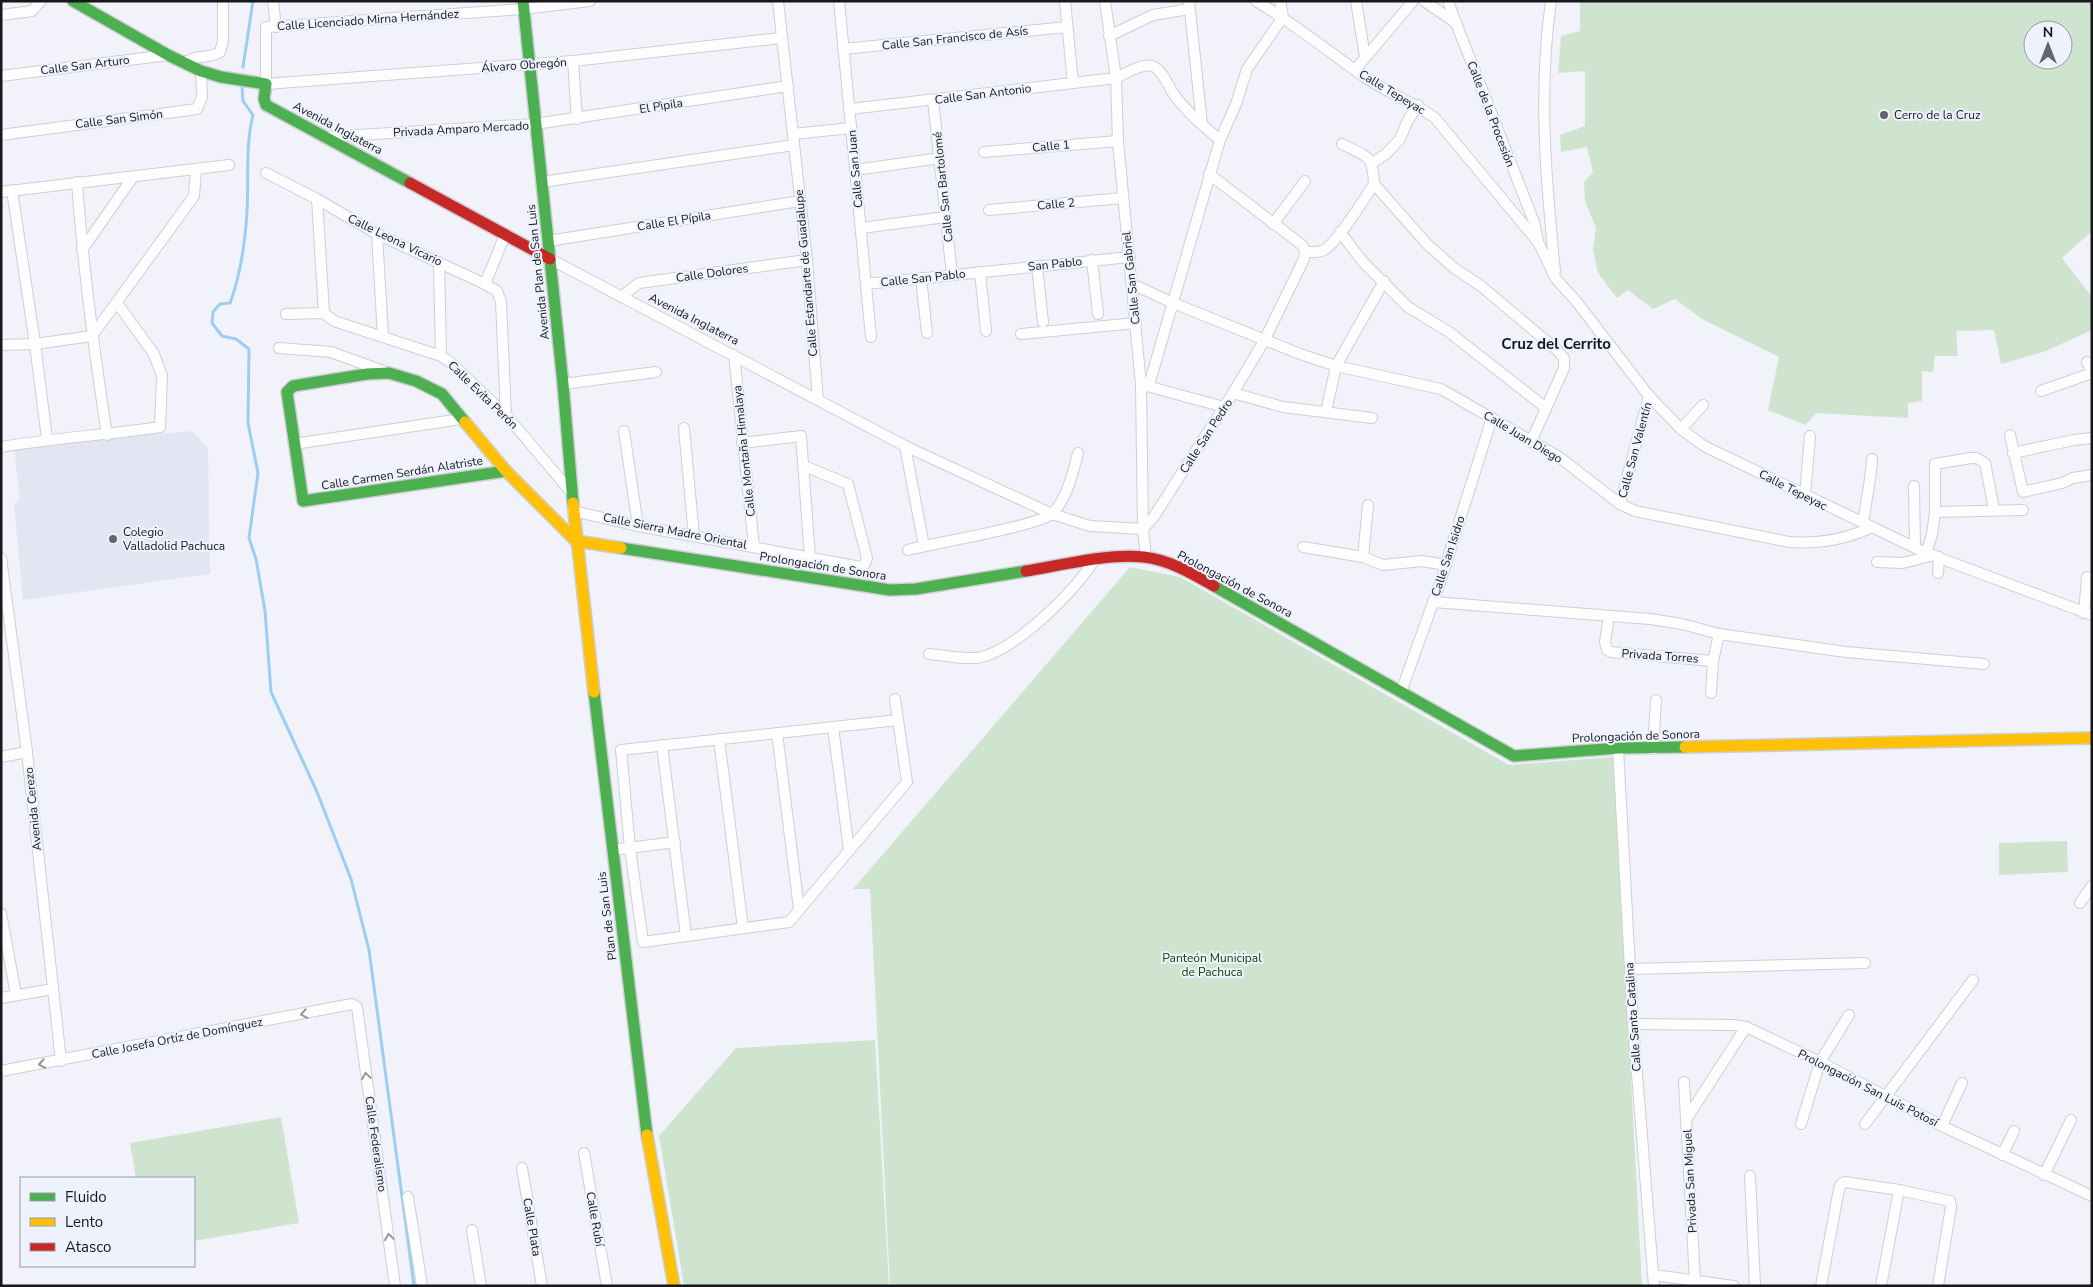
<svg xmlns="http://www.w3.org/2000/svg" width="2093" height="1287" viewBox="0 0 2093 1287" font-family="'Nunito Sans',sans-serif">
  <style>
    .built { fill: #e2e5f2 }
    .green { fill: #cee4cf; fill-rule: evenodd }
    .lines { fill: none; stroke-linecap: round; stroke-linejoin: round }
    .stream { stroke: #9ccef4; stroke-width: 3 }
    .street-casing { stroke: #cecfd4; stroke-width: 12 }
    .fast-casing { stroke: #cecfd4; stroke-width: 14 }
    .slow-casing { stroke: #cecfd4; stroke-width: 14 }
    .jam-casing { stroke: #cecfd4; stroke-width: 14 }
    .street { stroke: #fdfdfe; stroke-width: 10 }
    .fast { stroke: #4caf50; stroke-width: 11 }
    .slow { stroke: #ffc107; stroke-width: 11 }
    .jam { stroke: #c62828; stroke-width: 11 }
    .oneway { stroke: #959698 }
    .poi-dot { fill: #636569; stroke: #eef2fd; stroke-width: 2 }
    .labels { text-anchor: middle; stroke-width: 4; stroke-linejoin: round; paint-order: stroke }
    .street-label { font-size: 12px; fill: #16181b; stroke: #eef2fd }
    .poi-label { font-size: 12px; fill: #16181b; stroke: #eef2fd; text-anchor: start }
    .park-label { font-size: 12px; fill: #0f4505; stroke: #eef2fd }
    .quarter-label { font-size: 15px; font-weight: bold; fill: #16181b; stroke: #eef2fd }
  </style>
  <rect width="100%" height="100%" fill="#f2f3fa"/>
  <polygon class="built" points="192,431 208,448 210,574 23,600 14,504 20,499 14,447"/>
  <g class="green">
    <path d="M1580,1H2092V231L2062,258L2092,297V330L2046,351L2001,364L1994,330L1956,331L1958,356H1935L1933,372L1922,371V401L1908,403V418L1816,413L1806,425L1768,410L1779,357L1702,319L1675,299L1653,309L1628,290L1617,298L1598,273L1593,250L1596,228L1585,201L1584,182L1593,172L1587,147L1561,152L1560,135L1585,126V71L1558,73L1561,36L1580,31ZM2033,30H2063V60H2033Z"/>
    <polygon points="1130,567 1180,577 1509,765 1614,757 1642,1286 890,1286 870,889 853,889"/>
    <polygon points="2067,841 2068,872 1999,875 1999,843"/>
    <polygon points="875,1040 889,1286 684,1286 659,1136 736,1048"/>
    <polygon points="281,1117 299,1223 194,1241 194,1178 136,1178 130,1143"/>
  </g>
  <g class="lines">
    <g class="stream">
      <polyline points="243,67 253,1"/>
      <path d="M242,86L243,101L253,115C245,147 249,179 247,212C245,243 241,274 230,303L220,304L213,312L212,323L222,336L236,339L249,349L248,423L258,473L249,538L256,559L265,611L271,692L317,792L351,879L369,950L414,1286"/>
    </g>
    <g class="street-casing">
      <g id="street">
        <polyline points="273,1 276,27"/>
        <polyline points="590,1 523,9 266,27 266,84 573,61 781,38"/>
        <polyline points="778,1 807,260 818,400"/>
        <polyline points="839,1 871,337"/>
        <polyline points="1065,1 1073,83"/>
        <polyline points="1105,1 1116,78 1118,141 1141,385 1143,529 1146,557"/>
        <polyline points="1189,1 1202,124"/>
        <path d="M1256,1C1295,24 1329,52 1366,78C1388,93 1413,102 1435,118L1538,242L1556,279L1576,301L1649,396L1681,429L1704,446L1926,553L2092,615"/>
        <polyline points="1356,1 1365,57"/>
        <polyline points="1424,1 1456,23 1534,222 1538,241"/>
        <polyline points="1448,1 1456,23"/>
        <path d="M1551,1C1538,91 1546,181 1555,271"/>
        <polyline points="1,15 32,11 41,1"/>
        <polyline points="1109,36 1153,15 1189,9"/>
        <polyline points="843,49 1067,27"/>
        <polyline points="573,61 577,119"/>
        <path d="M185,63C197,53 207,60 220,52L223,41V1"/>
        <polyline points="1355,70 1413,1"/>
        <polyline points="1,76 168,55"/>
        <polyline points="933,100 952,275"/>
        <path d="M850,109L1116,78C1125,74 1141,63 1152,66C1161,69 1167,82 1171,90C1183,109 1203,126 1220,140"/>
        <polyline points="793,134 851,128"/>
        <polyline points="1,135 197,109 202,97 201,71"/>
        <polyline points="327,137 535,124 788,86"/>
        <polyline points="984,152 1118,141"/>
        <polyline points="1372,163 1386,154 1400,139 1407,122 1418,105"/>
        <polyline points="855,170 940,158"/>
        <polyline points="266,173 317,199 377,234 485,284 497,291 501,302 506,415"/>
        <polyline points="1209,174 1302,245 1305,252"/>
        <path d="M77,182C83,267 94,351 107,435"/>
        <polyline points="542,182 794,145"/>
        <polyline points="1374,184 1427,244 1454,268 1481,286 1557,350 1564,358 1564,368 1531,442"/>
        <polyline points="12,190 35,344 47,439"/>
        <polyline points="1,192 229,165"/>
        <polyline points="317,199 324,313"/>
        <polyline points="989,210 1123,198"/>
        <polyline points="1273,224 1305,181"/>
        <polyline points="861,228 946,217"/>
        <polyline points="1340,232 1363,262 1408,307 1449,332 1546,408"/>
        <polyline points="377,234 383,337"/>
        <polyline points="548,241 800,201"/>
        <polyline points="82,250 133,177"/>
        <path d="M1305,252C1312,252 1318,253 1324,250C1338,242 1364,199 1374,184C1373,154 1367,157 1342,144"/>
        <polyline points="550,259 905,446 1052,514 1090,526 1143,529 1153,518 1233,393 1264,341 1304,259 1305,252"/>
        <polyline points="1092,260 1098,314"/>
        <polyline points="439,262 441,356"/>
        <polyline points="1037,266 1043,322"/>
        <polyline points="980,272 986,331"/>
        <polyline points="921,278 927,333"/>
        <polyline points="485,284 505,235"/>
        <polyline points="866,284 1130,257"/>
        <path d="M1132,284L1173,303L1300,354L1336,366L1441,389L1559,457L1620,504L1635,511L1789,542C1817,544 1847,539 1872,527"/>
        <polyline points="621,297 639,283 807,260"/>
        <polyline points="286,314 324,313 334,321 441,356 450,362 506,415 571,492"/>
        <polyline points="1021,334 1136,323"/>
        <polyline points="1,345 35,344 92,336 194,196 196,170"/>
        <polyline points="279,348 331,352 383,371"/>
        <polyline points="734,355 754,547"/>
        <polyline points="2087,362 2092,373"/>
        <polyline points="563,384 656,372"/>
        <polyline points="1143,385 1224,407"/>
        <polyline points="1149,385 1220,140 1236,104 1247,69 1283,17 1280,1"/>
        <polyline points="2041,391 2092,373"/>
        <polyline points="1233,393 1283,407 1372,418"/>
        <polyline points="1326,412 1336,366 1384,281"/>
        <polyline points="684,428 694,536"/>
        <polyline points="1681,429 1703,405"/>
        <polyline points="624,431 638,526"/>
        <polyline points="2010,435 2023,492 2062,483 2073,478 2092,475"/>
        <polyline points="742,443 801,436 810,557"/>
        <polyline points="294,444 461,419"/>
        <polyline points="905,446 924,546"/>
        <path d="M1,447C54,438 107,435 160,427L162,376L154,354L117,303"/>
        <polyline points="2013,453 2074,440 2092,438"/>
        <polyline points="1914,486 1915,547"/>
        <polyline points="1805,495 1810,436"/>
        <polyline points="1620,504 1649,396"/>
        <polyline points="573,511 638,526 861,567 865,564 867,558 848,484 804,466"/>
        <polyline points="1935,512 2023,510"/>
        <path d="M1863,523C1866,501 1871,480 1872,459"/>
        <polyline points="1303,547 1363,557 1383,565 1422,561 1446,565"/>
        <path d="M908,550C933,543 1040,526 1053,513C1067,498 1073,473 1078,453"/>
        <polyline points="1926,553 1932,535 1935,512 1935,464 1971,458 1976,458 1985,463 1994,509"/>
        <polyline points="1363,557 1368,505"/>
        <polyline points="1,558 27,752 61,1061"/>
        <polyline points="1877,562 1903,563 1934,555"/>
        <polyline points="1938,573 1939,557"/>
        <polyline points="1433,602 1650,619 1682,624 1719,634 1846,652 1984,664"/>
        <polyline points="2084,613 2087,577"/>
        <polyline points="1609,616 1605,642 1607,650 1611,652 1713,661"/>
        <path d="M929,654C944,655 961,659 975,658C1011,655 1077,590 1094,560"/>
        <polyline points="1401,692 1439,586 1492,418"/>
        <polyline points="1711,693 1713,661 1719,634"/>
        <polyline points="895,699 907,782 789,922 643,942 630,848 621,750 898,720"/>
        <polyline points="833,727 849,850"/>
        <polyline points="777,733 799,909"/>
        <polyline points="719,739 743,928"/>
        <polyline points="662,745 686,936"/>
        <polyline points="1618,748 1633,1024 1654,1286"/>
        <polyline points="1653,749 1656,700"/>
        <polyline points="1,757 27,752"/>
        <polyline points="613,850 675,842"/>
        <polyline points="2080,903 2092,886"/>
        <polyline points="1,913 16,995"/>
        <polyline points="1630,969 1865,963"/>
        <polyline points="1,998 53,989"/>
        <polyline points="1633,1024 1734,1025 1746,1027 1820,1062 1942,1126 2092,1196"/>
        <polyline points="1,1071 352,1004 357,1007 395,1286"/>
        <polyline points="1684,1082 1695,1281"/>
        <polyline points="1687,1118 1746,1027"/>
        <polyline points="1801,1124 1820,1062 1849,1015"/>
        <polyline points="1865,1124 1973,980"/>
        <polyline points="1942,1126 1962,1083"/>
        <polyline points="584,1153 607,1286"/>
        <polyline points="2002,1155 2014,1131"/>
        <polyline points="522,1168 542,1286"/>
        <polyline points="2044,1175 2071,1120"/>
        <polyline points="1750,1176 1755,1286"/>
        <polyline points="408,1197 422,1286"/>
        <polyline points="472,1230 481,1286"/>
        <polyline points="1654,1275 1734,1286"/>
        <polyline points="1821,1286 1839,1189 1841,1184 1845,1182 1899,1190 1950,1201 1951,1207 1938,1286"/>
        <polyline points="1881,1286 1899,1190"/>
      </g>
    </g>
    <g class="fast-casing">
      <g id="fast">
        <polyline points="73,1 168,55 201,71 221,77 266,84 264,99 266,105 410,183"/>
        <polyline points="523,1 563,384 573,503"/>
        <polyline points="465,422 442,394 416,381 389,373 367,374 293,386 287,392 303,501 506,471"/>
        <polyline points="621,548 890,590 916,589 1026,571"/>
        <polyline points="1214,586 1514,756 1618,748 1685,747"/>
        <polyline points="594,692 647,1135"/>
      </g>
    </g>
    <g class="slow-casing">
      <g id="slow">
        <polyline points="465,422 506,471 576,541 621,548"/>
        <polyline points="573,503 594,692"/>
        <polyline points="1685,747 2092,738"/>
        <polyline points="647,1135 674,1286"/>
      </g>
    </g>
    <g class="jam-casing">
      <g id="jam">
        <polyline points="410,183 550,259"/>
        <path d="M1026,571C1063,565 1108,553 1144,557C1170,560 1193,574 1214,586"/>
      </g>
    </g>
    <use href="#street" class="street"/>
    <use href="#fast" class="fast"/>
    <use href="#slow" class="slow"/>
    <use href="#jam" class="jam"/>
  </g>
  <defs><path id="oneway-chevron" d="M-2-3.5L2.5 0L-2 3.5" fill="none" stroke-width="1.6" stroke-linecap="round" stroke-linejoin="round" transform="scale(1.25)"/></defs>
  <g class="oneway">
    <use href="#oneway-chevron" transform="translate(304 1014) rotate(169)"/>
    <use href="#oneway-chevron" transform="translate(42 1064) rotate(170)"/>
    <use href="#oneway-chevron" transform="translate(366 1076) rotate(-98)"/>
    <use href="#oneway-chevron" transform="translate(389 1237) rotate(-98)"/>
  </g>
  <g class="poi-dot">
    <circle cx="1884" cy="115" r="5"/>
    <circle cx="113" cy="539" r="5"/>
  </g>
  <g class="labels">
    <g class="street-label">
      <text transform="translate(368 20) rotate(-4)" y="4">Calle Licenciado Mirna Hernández</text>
      <text transform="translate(955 38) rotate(-6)" y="4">Calle San Francisco de Asís</text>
      <text transform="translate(85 65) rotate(-7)" y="4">Calle San Arturo</text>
      <text transform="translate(524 65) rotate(-4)" y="4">Álvaro Obregón</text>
      <text transform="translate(1392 92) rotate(31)" y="4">Calle Tepeyac</text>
      <text transform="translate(983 94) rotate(-7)" y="4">Calle San Antonio</text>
      <text transform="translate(661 106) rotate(-9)" y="4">El Pìpila</text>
      <text transform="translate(1491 114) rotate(69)" y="4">Calle de la Procesión</text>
      <text transform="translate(119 119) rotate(-7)" y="4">Calle San Simón</text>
      <text transform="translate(338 128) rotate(28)" y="4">Avenida Inglaterra</text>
      <text transform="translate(461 129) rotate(-3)" y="4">Privada Amparo Mercado</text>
      <text transform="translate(1051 146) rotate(-5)" y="4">Calle 1</text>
      <text transform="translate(855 169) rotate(-95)" y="4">Calle San Juan</text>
      <text transform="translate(943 187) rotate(-96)" y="4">Calle San Bartolomé</text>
      <text transform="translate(1056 204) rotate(-5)" y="4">Calle 2</text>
      <text transform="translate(674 221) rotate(-9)" y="4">Calle El Pípila</text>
      <text transform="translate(395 240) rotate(26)" y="4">Calle Leona Vicario</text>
      <text transform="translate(1055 264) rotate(-6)" y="4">San Pablo</text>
      <text transform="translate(538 272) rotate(-96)" y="4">Avenida Plan de San Luis</text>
      <text transform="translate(712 273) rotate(-8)" y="4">Calle Dolores</text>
      <text transform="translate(806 273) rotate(-95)" y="4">Calle Estandarte de Guadalupe</text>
      <text transform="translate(923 278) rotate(-6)" y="4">Calle San Pablo</text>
      <text transform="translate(1131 278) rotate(-96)" y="4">Calle San Gabriel</text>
      <text transform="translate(694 319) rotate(27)" y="4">Avenida Inglaterra</text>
      <text transform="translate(483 395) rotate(44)" y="4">Calle Evita Perón</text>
      <text transform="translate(1206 436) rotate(-57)" y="4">Calle San Pedro</text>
      <text transform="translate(1523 437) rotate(31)" y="4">Calle Juan Diego</text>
      <text transform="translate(1635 450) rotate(-75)" y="4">Calle San Valentín</text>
      <text transform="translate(744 451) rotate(-96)" y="4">Calle Montaña Himalaya</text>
      <text transform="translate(402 473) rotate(-9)" y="4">Calle Carmen Serdán Alatriste</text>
      <text transform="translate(1793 490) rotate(27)" y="4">Calle Tepeyac</text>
      <text transform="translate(675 531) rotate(11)" y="4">Calle Sierra Madre Oriental</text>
      <text transform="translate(1448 556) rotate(-72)" y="4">Calle San Isidro</text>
      <text transform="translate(823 566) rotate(9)" y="4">Prolongación de Sonora</text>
      <text transform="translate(1235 584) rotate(28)" y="4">Prolongación de Sonora</text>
      <text transform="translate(1660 656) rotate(4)" y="4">Privada Torres</text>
      <text transform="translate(1636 736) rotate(-2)" y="4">Prolongación de Sonora</text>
      <text transform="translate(33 809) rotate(-96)" y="4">Avenida Cerezo</text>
      <text transform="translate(607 916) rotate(-97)" y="4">Plan de San Luis</text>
      <text transform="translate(1633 1017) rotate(-94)" y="4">Calle Santa Catalina</text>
      <text transform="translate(177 1038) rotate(-11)" y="4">Calle Josefa Ortíz de Domínguez</text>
      <text transform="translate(1868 1088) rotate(27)" y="4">Prolongación San Luis Potosí</text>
      <text transform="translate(376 1144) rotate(82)" y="4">Calle Federalismo</text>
      <text transform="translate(1690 1181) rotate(-93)" y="4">Privada San Miguel</text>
      <text transform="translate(595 1219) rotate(80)" y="4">Calle Rubí</text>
      <text transform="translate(532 1227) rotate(80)" y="4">Calle Plata</text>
    </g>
    <g class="poi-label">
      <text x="1894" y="119">Cerro de la Cruz</text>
      <text x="123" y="536">Colegio<tspan x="123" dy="14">Valladolid Pachuca</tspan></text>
    </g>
    <g class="park-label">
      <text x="1212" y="962">Panteón Municipal<tspan x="1212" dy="14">de Pachuca</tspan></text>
    </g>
    <g class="quarter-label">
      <text x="1556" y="349">Cruz del Cerrito</text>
    </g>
  </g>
  <rect width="2093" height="1287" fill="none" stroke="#16181b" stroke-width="5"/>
  <rect x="20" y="1177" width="175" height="90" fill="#eef2fd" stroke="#989ba3"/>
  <rect x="30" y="1193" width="25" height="8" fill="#4caf50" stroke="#989ba3"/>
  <text x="65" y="1202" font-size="15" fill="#16181b">Fluido</text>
  <rect x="30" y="1218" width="25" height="8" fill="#ffc107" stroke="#989ba3"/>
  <text x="65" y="1227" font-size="15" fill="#16181b">Lento</text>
  <rect x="30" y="1243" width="25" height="8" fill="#c62828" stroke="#989ba3"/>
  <text x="65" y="1252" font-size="15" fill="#16181b">Atasco</text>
  <g transform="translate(2048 45)"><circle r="24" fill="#eef2fd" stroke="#989ba3"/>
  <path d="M0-4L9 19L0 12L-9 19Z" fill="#636569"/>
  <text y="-8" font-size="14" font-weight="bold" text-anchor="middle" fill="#16181b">N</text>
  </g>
</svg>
